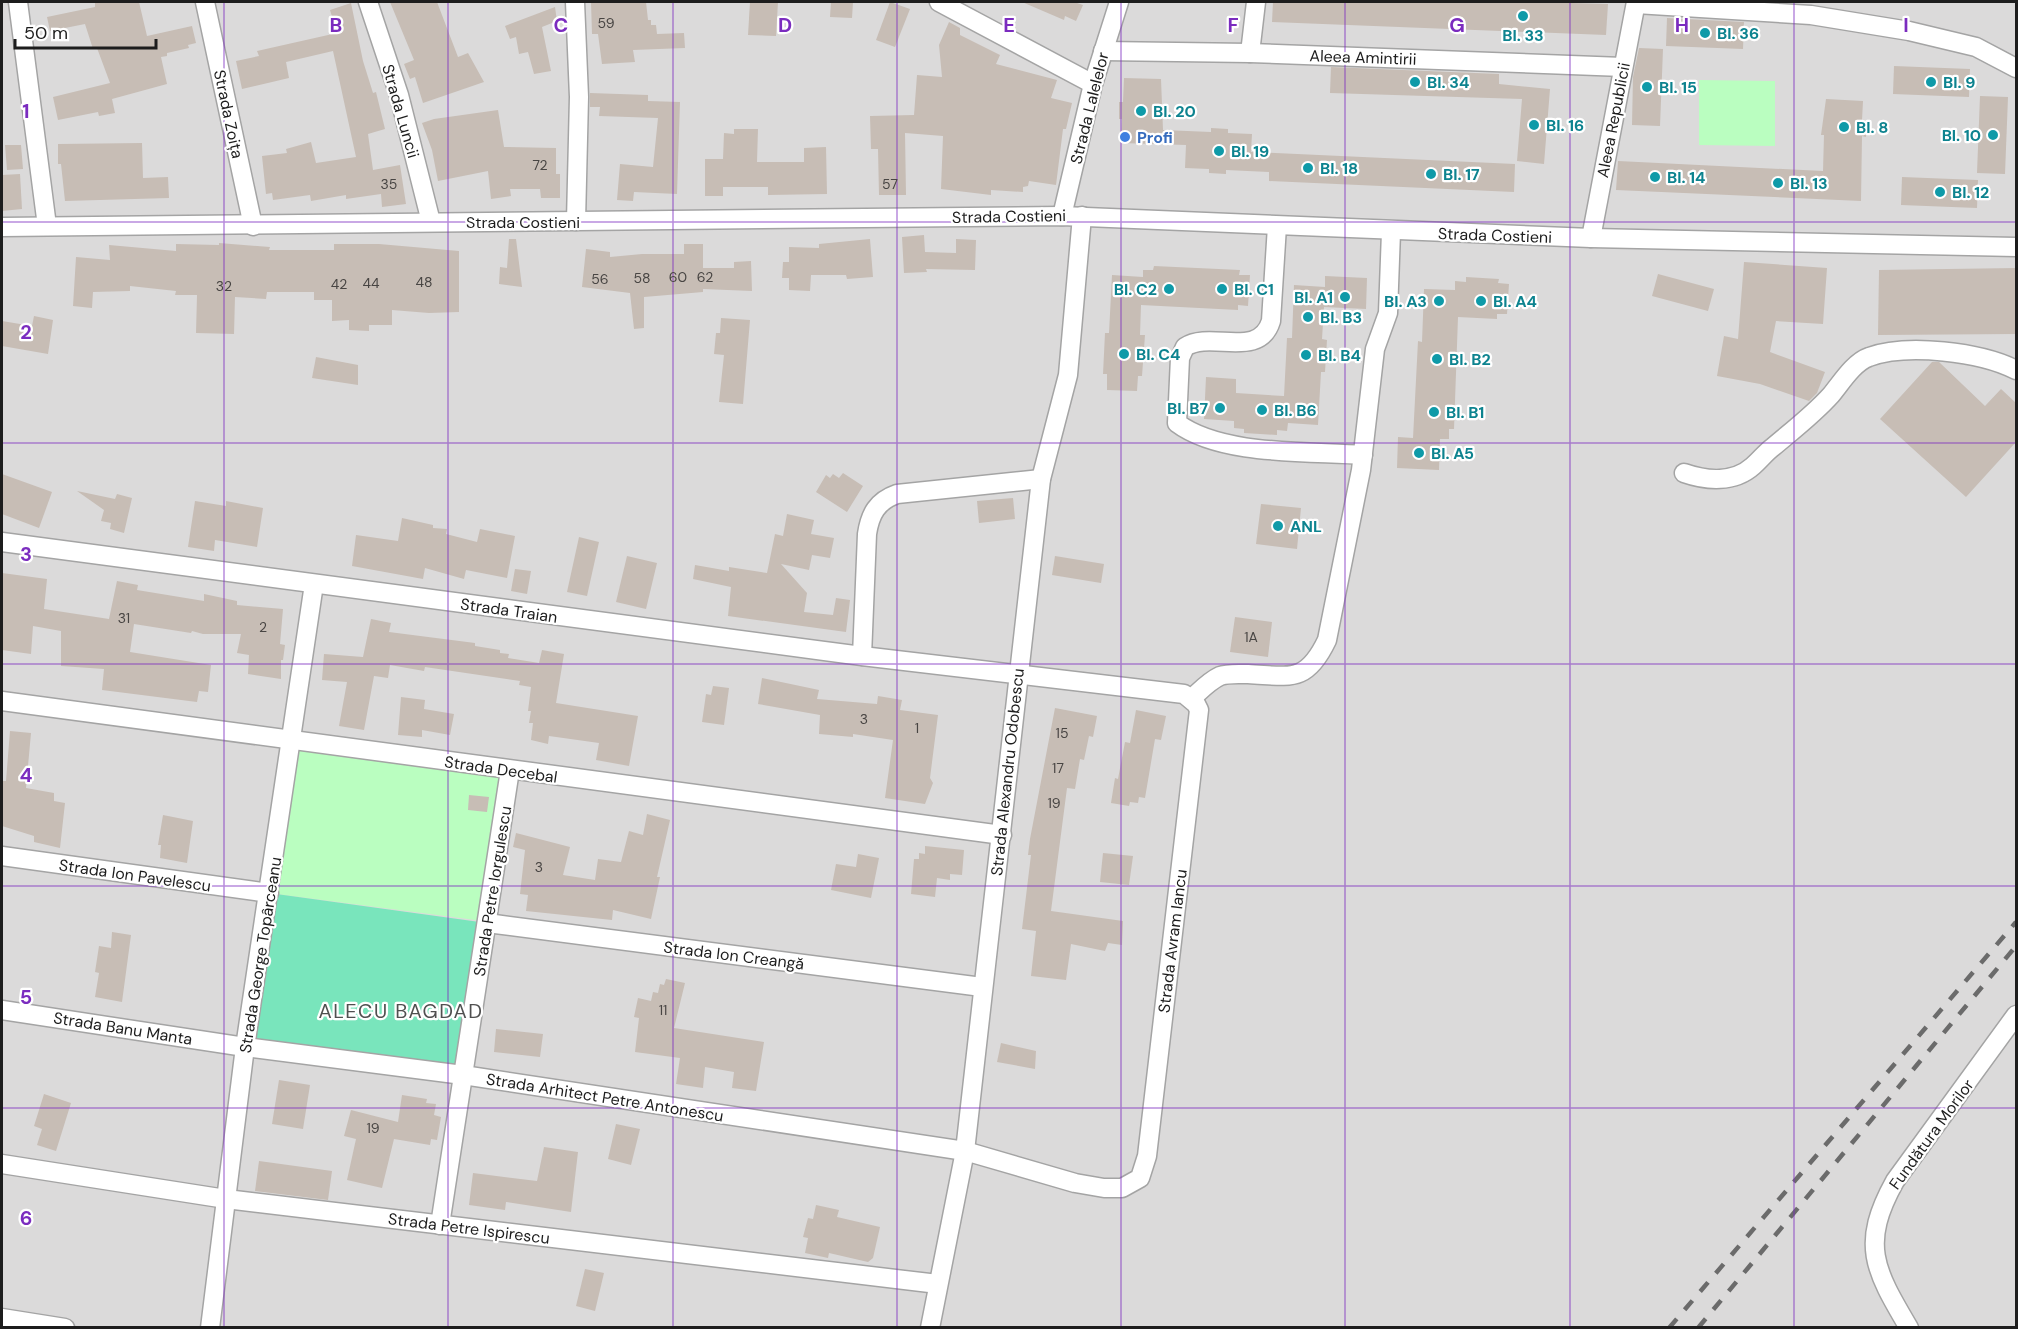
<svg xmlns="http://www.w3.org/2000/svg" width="2018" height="1329" viewBox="0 0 2018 1329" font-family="'DM Sans',sans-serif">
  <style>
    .residential { fill: #dbdada }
    .park { fill: #bafec0 }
    .pitch { fill: #79e5bc }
    .building { fill: #c7bdb5 }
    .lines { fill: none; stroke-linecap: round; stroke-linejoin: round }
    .minor-casing { stroke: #a4a4a4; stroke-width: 21 }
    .minor { stroke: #fff; stroke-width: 18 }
    .rail { stroke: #6b6b6b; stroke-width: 4.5; stroke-dasharray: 12 12; stroke-linecap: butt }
    .grid { fill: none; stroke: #7b2cbf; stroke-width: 1.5; stroke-opacity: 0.55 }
    .culture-dot { fill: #0f9aa8; stroke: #fff; stroke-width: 2 }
    .shop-dot { fill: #3f7fe0; stroke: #fff; stroke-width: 2 }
    .labels { text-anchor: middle; stroke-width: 4.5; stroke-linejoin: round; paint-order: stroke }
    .number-label { font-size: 14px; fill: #484543 }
    .culture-label { font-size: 16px; font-weight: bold; fill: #0d838f; stroke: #fff; text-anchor: start }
    .street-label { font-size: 16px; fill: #1d1d1d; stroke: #fff }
    .shop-label { font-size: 16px; font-weight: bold; fill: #366cbe; stroke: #fff; text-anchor: start }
    .quarter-label { font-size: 20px; letter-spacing: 1.5px; fill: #505050; stroke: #fff }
    .grid-label { font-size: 20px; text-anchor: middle; font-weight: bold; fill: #7b2cbf; stroke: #fff; stroke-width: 4.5; stroke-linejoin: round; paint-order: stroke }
  </style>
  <rect width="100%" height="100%" fill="#efebe2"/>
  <rect class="residential" x="2" y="2" width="2014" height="1325"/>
  <g class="park">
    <polygon points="1699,80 1775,81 1775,146 1699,145"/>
    <polygon points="296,744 505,773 483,921 269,893"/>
  </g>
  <polygon class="pitch" points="269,893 487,923 463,1075 245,1047"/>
  <g class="building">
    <polygon points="103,2 139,2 147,36 192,26 196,43 188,45 189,48 167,53 167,56 161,57 167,84 112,99 115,113 99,116 98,112 58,120 53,97 110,83 97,48 93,49 85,24 50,31 47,17 95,7 95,3"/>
    <polygon points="390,2 437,2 458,57 468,53 484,82 423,103 415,77 410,79 404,64 414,60"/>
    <polygon points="591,2 646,2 648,20 651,20 651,25 656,25 657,34 684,33 685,48 633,50 635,62 602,64 598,34 592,34"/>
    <polygon points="750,2 778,2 776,36 748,35"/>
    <polygon points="831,2 853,2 852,18 830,17"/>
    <polygon points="890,2 910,9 895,47 876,40"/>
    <polygon points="1022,2 1074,2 1083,5 1076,21 1065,16 1064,20"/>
    <polygon points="1273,2 1536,2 1608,4 1606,35 1272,22"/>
    <polygon points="351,3 363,61 373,93 376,92 385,129 368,134 373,170 400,165 406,204 382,207 381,194 346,199 346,195 311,201 310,195 273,200 272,193 266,194 262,156 287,153 286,149 311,142 316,163 356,157 333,51 286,62 289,78 242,89 236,61 259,56 257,51 337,33 330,10"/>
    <polygon points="555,7 557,21 542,27 551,71 534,74 528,52 519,54 516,37 510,39 505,26"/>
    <polygon points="1667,18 1744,22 1743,49 1666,46"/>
    <polygon points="949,22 960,28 960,35 1000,55 996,64 1057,80 1051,98 1072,103 1066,129 1063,129 1056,185 1029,181 1028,186 1023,187 1023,192 991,190 991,195 941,189 943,136 905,133 906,195 879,195 878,149 871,149 870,116 914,115 917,75 942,77 939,45"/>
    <polygon points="1639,48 1663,49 1660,126 1632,125 1633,77"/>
    <polygon points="1894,66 1970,69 1969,97 1893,94"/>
    <polygon points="1331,67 1499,74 1499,84 1550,89 1544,164 1517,161 1522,99 1330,93"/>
    <polygon points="1124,78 1161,79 1163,130 1211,132 1211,128 1228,129 1228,133 1252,134 1251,152 1515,164 1514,192 1269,181 1269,172 1226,170 1226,174 1209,173 1209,169 1185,168 1186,145 1121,143 1122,119 1119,119 1119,102 1123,102"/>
    <polygon points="590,93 648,95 648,101 680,102 677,194 634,192 633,201 617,200 620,164 653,167 658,118 599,116 600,107 590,107"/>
    <polygon points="1980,96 2008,97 2005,174 1977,173"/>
    <polygon points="1826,99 1863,101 1862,120 1866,120 1866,137 1862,136 1861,201 1616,190 1618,161 1823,171 1824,135 1821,135"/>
    <polygon points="498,110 504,147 556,148 556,174 560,174 560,198 541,198 540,189 510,189 511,196 491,199 488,171 438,181 432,150 422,123 434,119"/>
    <polygon points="734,129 758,129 757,162 804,162 804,148 826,147 827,194 768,195 768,187 723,187 723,196 705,196 705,159 723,159 724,133 734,134"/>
    <polygon points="142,143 143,178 168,177 169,198 65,201 61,164 58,164 58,144"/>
    <polygon points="5,145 21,145 23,169 7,170"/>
    <polygon points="20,174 22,209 2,211 2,175"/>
    <polygon points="1902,177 1978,180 1977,208 1901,205"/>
    <polygon points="924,235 925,252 956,253 956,239 976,240 975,270 926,269 927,272 904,273 902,237"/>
    <polygon points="509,239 516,239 522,287 499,284 500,267 507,268"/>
    <polygon points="870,239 873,277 847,279 846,275 811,275 810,291 789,290 789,278 782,278 783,262 789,262 789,247 819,248 819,244"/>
    <polygon points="219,243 270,247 269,250 334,250 334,244 379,244 459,251 459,312 429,313 392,310 392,325 369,325 369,331 349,330 349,320 332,321 332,300 314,300 314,292 267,292 266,299 235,297 234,334 196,333 197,295 175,295 176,291 130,286 130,291 93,292 92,308 73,306 76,257 110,260 109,245 176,251 176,244 219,245"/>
    <polygon points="684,244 703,244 703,268 734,268 734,262 751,261 752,291 703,289 703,292 644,297 644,328 634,329 630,293 582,287 586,249 610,252 610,257 642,254 684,254"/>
    <polygon points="1744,262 1827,268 1823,324 1776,321 1770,352 1825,372 1817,393 1809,401 1760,384 1717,376 1724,336 1738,339"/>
    <polygon points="1154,266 1240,270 1239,275 1250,275 1248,306 1238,305 1238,310 1141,305 1140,335 1145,335 1142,376 1138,376 1137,391 1107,390 1107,374 1103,374 1105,333 1109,333 1112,275 1143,277 1143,270 1153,270"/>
    <polygon points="2016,268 2016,334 1878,335 1879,270"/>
    <polygon points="1658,274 1714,289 1708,311 1652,296"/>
    <polygon points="1325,276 1367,278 1366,309 1324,307 1322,339 1327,340 1325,372 1321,372 1318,425 1288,423 1287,431 1277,430 1277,435 1244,433 1244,429 1234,428 1234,421 1204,419 1206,377 1236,379 1236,393 1284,396 1287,338 1292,338 1294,285 1325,287"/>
    <polygon points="1466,277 1499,279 1498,283 1509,284 1507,314 1497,314 1497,319 1458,317 1454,429 1449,429 1449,439 1440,439 1439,470 1397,468 1398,437 1413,438 1418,341 1422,342 1424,289 1455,290 1455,281 1466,282"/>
    <polygon points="34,316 53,320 48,354 2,346 2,321 32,326"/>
    <polygon points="721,318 750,320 743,404 719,402 724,355 714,354 716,333 720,333"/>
    <polygon points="316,357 358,365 358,385 312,378"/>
    <polygon points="1932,362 1939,362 1985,406 2001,389 2016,403 2016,442 1966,497 1880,419"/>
    <polygon points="843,473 863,486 847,512 816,492 826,475 830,478 833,474 839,478"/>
    <polygon points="2,474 52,492 39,528 2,514"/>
    <polygon points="77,491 115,499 117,494 132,498 124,533 110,529 111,523 101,521 104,510"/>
    <polygon points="1013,498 1015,519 979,523 977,501"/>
    <polygon points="195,501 226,506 226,501 263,508 257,547 215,540 214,551 188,547"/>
    <polygon points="1261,504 1301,508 1297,549 1256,544"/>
    <polygon points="787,514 814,520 811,534 834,538 830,558 812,555 809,570 781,564 807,593 804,612 833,615 836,598 850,600 846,632 728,616 731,587 693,579 695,565 729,571 729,567 767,573 775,534 783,536"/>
    <polygon points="402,518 433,525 433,528 447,529 446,534 477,542 480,529 515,536 507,578 466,570 464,579 425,568 423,579 352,566 356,535 398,541"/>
    <polygon points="579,537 599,542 587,596 567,592"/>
    <polygon points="627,556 657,563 646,609 616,602"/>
    <polygon points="1055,556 1104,564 1101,583 1052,575"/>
    <polygon points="515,569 531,571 527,594 511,591"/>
    <polygon points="2,573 47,579 44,609 109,619 117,581 138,585 137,590 204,601 204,594 237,601 237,605 283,609 280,644 285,645 283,660 281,660 281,679 248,674 249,655 237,653 241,634 203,634 192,631 191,633 134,624 130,652 211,665 208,692 199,691 197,702 102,690 104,669 61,666 61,631 33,626 31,654 2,650"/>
    <polygon points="1235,617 1272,622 1268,657 1230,652"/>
    <polygon points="371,619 391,623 389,632 475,643 475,646 500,650 500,653 509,654 508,658 539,663 542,650 564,654 556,703 638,716 629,766 596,760 599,743 549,736 548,744 531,740 533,723 529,723 531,711 528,711 531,687 519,685 520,681 425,667 424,671 390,665 388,678 374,676 364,730 339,726 347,682 322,680 324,654 363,657"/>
    <polygon points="762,678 819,690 817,699 877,704 878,696 902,700 900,710 938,715 930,778 933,783 925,804 885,798 893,740 853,734 853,737 819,734 820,715 758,704"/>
    <polygon points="713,686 729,688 724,725 702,722 706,694 711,695"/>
    <polygon points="401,697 425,700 424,709 454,714 450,735 422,730 422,737 398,735"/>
    <polygon points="1055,708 1097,716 1093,737 1089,736 1084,760 1080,759 1075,789 1067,788 1051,911 1123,921 1122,945 1108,943 1105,951 1071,944 1066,980 1031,976 1036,931 1022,929 1031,855 1028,855 1030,839"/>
    <polygon points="1136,710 1166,716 1161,740 1155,739 1145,798 1139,797 1138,803 1130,802 1129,806 1111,803 1115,778 1118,779 1125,742 1130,743"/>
    <polygon points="10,731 31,733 26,788 54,793 54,801 65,803 60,848 34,842 34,836 2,826 2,781 6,781"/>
    <polygon points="469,795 489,797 487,812 468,810"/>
    <polygon points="647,814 670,820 657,877 660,877 651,919 613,910 612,920 526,911 528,895 520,894 525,850 513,847 516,833 570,847 563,875 595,880 598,859 621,862 629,831 643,835"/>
    <polygon points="163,815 193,821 187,863 160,858 161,845 158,845"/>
    <polygon points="925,846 964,850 962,875 950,874 950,880 937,878 935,897 911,894 914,859 919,859 919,853 925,854"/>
    <polygon points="1103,853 1133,856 1129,885 1100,882"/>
    <polygon points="858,854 879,858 871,898 831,890 836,864 856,867"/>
    <polygon points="112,932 131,935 122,1002 95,997 99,973 95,972 99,946 111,948"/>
    <polygon points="666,979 685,983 674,1028 764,1042 756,1091 732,1088 734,1072 705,1067 703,1088 676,1084 680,1058 635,1052 639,1018 634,1017 638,998 651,1001 653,992 658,993 660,984 664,985"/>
    <polygon points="496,1029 543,1034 540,1057 494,1052"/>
    <polygon points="1001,1043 1036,1051 1035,1069 997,1062"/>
    <polygon points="279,1080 310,1085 303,1129 272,1124"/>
    <polygon points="44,1094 71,1103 56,1151 37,1145 42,1129 34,1126"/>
    <polygon points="402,1095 427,1099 426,1103 436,1104 434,1115 441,1117 437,1140 431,1139 430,1145 394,1139 382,1188 347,1180 356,1139 344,1136 351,1110 398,1122"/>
    <polygon points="616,1124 640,1129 631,1165 608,1159"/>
    <polygon points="544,1147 578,1152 571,1212 506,1202 505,1210 469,1205 473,1173 537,1181"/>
    <polygon points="259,1161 332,1171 328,1200 255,1191"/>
    <polygon points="816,1205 839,1210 837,1217 880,1227 873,1258 868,1262 829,1253 828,1258 805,1253 808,1238 803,1237 808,1218 813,1219"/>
    <polygon points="585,1269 604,1273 595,1311 576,1306"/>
  </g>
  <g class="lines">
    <g class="minor-casing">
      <g id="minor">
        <polyline points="18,2 47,226"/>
        <polyline points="205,2 253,226"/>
        <polyline points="368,2 399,95 431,222"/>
        <polyline points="575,2 579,97 576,221"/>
        <polyline points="939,2 1093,84"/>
        <polyline points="1636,4 1811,15 1909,31 1976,47 2016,68"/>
        <polyline points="1103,51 1250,53 1623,67"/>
        <polyline points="1250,53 1256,2"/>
        <polyline points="1062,216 1093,84 1119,2"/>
        <path d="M1277,226L1271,321C1259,360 1211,330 1185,347L1180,358L1177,423C1221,456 1308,451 1363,455"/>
        <polyline points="2,227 1062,216 1591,238 2016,247"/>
        <polyline points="1591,238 1636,2"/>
        <path d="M1684,473C1707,481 1734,483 1753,466C1760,460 1766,452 1773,447C1793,430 1813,415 1831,395C1841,383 1854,362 1869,357C1907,343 1981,352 2016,370"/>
        <polyline points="2,542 862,656 1184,694 1196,704 1199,710 1147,1156 1140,1178 1122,1188 1104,1188 1075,1183 965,1151 463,1075 245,1047 2,1010"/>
        <path d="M862,656L867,534C870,514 877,501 897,494L1041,479"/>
        <path d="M1191,699C1200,691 1209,681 1220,676C1228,673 1239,674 1248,674C1290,676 1306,684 1327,640L1361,470L1375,349L1388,313L1391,232"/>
        <polyline points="2,701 1002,835"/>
        <polyline points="2,856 269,893"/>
        <polyline points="487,923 982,987"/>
        <polyline points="2,1164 226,1199 938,1284"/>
        <polyline points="440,1225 510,770"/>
        <polyline points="2,1318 65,1328"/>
        <polyline points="210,1328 245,1047 314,584"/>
        <polyline points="930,1328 965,1151 1041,479 1068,375 1082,216"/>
        <path d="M1909,1328C1874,1269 1860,1244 1895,1181L2016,1015"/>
      </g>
    </g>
    <use href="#minor" class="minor"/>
    <g class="rail">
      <polyline points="1669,1328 2016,922"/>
      <polyline points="1698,1328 2016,946"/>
    </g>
  </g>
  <path class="grid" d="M224,2V1328M448,2V1328M673,2V1328M897,2V1328M1121,2V1328M1345,2V1328M1570,2V1328M1794,2V1328M2,222H2016M2,443H2016M2,664H2016M2,886H2016M2,1108H2016"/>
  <g class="culture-dot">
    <circle cx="1523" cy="16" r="6"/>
    <circle cx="1705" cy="33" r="6"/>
    <circle cx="1415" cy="82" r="6"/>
    <circle cx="1931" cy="82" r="6"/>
    <circle cx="1647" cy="87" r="6"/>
    <circle cx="1141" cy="111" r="6"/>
    <circle cx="1534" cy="125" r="6"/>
    <circle cx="1844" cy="127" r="6"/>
    <circle cx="1993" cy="135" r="6"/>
    <circle cx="1219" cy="151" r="6"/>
    <circle cx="1308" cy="168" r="6"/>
    <circle cx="1431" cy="174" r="6"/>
    <circle cx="1655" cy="177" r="6"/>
    <circle cx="1778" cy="183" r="6"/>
    <circle cx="1940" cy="192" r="6"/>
    <circle cx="1169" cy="289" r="6"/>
    <circle cx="1222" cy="289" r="6"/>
    <circle cx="1345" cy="297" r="6"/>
    <circle cx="1439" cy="301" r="6"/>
    <circle cx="1481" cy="301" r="6"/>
    <circle cx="1308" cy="317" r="6"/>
    <circle cx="1124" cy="354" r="6"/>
    <circle cx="1306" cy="355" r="6"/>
    <circle cx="1437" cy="359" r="6"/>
    <circle cx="1220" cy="408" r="6"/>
    <circle cx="1262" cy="410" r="6"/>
    <circle cx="1434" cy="412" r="6"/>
    <circle cx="1419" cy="453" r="6"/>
    <circle cx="1278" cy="526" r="6"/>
  </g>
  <circle class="shop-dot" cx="1125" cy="137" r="6"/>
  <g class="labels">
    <g class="number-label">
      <text x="606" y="28">59</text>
      <text x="540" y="170">72</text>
      <text x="389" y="189">35</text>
      <text x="890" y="189">57</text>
      <text x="678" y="282">60</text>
      <text x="705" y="282">62</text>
      <text x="642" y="283">58</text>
      <text x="600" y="284">56</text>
      <text x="424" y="287">48</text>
      <text x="371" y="288">44</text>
      <text x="339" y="289">42</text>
      <text x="224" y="291">32</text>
      <text x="124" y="623">31</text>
      <text x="263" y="632">2</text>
      <text x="1251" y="642">1A</text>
      <text x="864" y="724">3</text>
      <text x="917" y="733">1</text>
      <text x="1062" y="738">15</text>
      <text x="1058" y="773">17</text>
      <text x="1054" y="808">19</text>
      <text x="539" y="872">3</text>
      <text x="663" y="1015">11</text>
      <text x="373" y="1133">19</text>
    </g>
    <g class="culture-label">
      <text x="1717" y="39">Bl. 36</text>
      <text x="1523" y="41" text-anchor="middle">Bl. 33</text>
      <text x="1427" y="88">Bl. 34</text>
      <text x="1943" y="88">Bl. 9</text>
      <text x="1659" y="93">Bl. 15</text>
      <text x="1153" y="117">Bl. 20</text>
      <text x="1546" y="131">Bl. 16</text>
      <text x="1856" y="133">Bl. 8</text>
      <text x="1981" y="141" text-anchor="end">Bl. 10</text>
      <text x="1231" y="157">Bl. 19</text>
      <text x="1320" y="174">Bl. 18</text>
      <text x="1443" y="180">Bl. 17</text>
      <text x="1667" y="183">Bl. 14</text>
      <text x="1790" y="189">Bl. 13</text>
      <text x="1952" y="198">Bl. 12</text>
      <text x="1157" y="295" text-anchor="end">Bl. C2</text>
      <text x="1234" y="295">Bl. C1</text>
      <text x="1333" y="303" text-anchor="end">Bl. A1</text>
      <text x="1427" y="307" text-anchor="end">Bl. A3</text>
      <text x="1493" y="307">Bl. A4</text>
      <text x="1320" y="323">Bl. B3</text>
      <text x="1136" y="360">Bl. C4</text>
      <text x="1318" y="361">Bl. B4</text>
      <text x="1449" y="365">Bl. B2</text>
      <text x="1208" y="414" text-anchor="end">Bl. B7</text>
      <text x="1274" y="416">Bl. B6</text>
      <text x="1446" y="418">Bl. B1</text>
      <text x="1431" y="459">Bl. A5</text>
      <text x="1290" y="532">ANL</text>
    </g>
    <g class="street-label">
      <text transform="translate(1363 57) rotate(2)" y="6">Aleea Amintirii</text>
      <text transform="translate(1089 108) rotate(-76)" y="6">Strada Lalelelor</text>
      <text transform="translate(401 111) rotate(74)" y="6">Strada Luncii</text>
      <text transform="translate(229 114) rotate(78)" y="6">Strada Zoița</text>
      <text transform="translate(1613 120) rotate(-79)" y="6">Aleea Republicii</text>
      <text transform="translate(1009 216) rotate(-1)" y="6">Strada Costieni</text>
      <text x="523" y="228">Strada Costieni</text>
      <text transform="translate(1495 235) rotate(2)" y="6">Strada Costieni</text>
      <text transform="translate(509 610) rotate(8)" y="6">Strada Traian</text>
      <text transform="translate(501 769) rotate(8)" y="6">Strada Decebal</text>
      <text transform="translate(1007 772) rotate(-84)" y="6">Strada Alexandru Odobescu</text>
      <text transform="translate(135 875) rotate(8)" y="6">Strada Ion Pavelescu</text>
      <text transform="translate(492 891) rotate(-81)" y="6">Strada Petre Iorgulescu</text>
      <text transform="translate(1172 941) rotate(-83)" y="6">Strada Avram Iancu</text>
      <text transform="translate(260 955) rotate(-81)" y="6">Strada George Topârceanu</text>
      <text transform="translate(734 955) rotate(7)" y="6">Strada Ion Creangă</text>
      <text transform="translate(123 1028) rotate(9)" y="6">Strada Banu Manta</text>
      <text transform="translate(605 1097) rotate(9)" y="6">Strada Arhitect Petre Antonescu</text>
      <text transform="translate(1931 1134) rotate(-54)" y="6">Fundătura Morilor</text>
      <text transform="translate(469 1228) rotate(7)" y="6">Strada Petre Ispirescu</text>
    </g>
    <g class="shop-label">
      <text x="1137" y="143">Profi</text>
    </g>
    <g class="quarter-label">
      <text x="401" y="1018">ALECU BAGDAD</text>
    </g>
  </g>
  <g class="grid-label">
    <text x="336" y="32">B</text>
    <text x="561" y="32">C</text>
    <text x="785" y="32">D</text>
    <text x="1009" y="32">E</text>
    <text x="1233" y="32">F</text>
    <text x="1457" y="32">G</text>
    <text x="1682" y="32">H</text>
    <text x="1906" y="32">I</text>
    <text x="26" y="118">1</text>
    <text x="26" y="339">2</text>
    <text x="26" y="561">3</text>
    <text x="26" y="782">4</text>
    <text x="26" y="1004">5</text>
    <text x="26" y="1225">6</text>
  </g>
  <rect width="2018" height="1329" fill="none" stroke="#1d1d1d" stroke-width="6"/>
  <path d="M15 39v9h141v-9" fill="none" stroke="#1d1d1d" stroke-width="3"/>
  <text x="24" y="39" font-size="18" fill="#1d1d1d" stroke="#ffffff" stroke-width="4.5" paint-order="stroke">50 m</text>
</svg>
